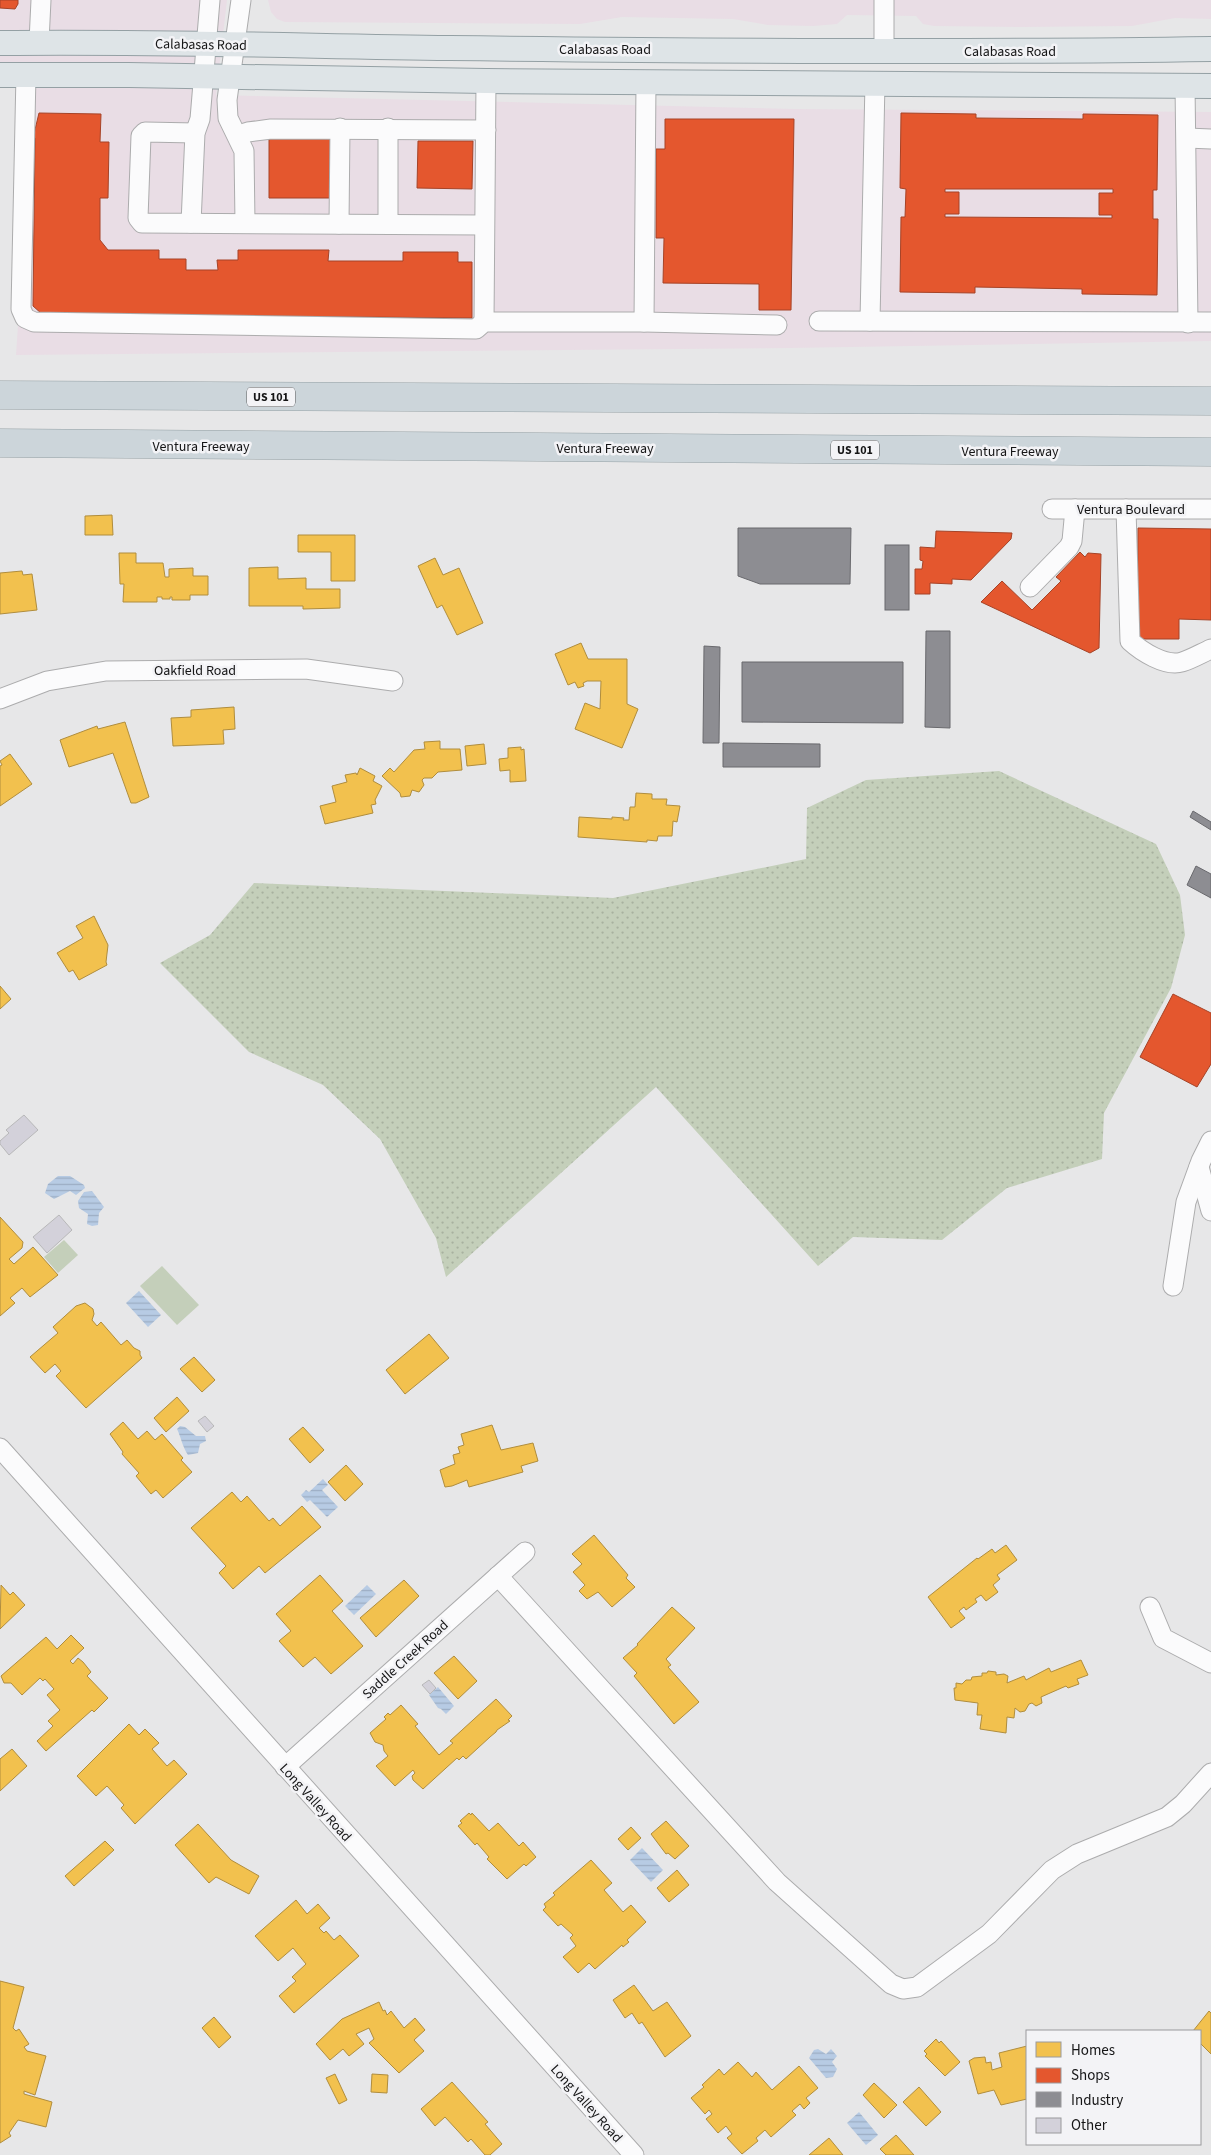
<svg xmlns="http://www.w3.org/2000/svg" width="1211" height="2155" viewBox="0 0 1211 2155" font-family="'Source Sans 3',sans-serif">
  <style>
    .commercial { fill: #e9dde5 }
    .green { fill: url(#green-dots) }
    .pitch { fill: #c4cfba }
    .water { fill: url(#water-rules) }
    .homes { fill: #f2c14e; stroke: #b08d3d }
    .shops { fill: #e4572e; stroke: #a64327; fill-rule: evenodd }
    .industry { fill: #8d8d92; stroke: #69696d }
    .building { fill: #d3d1da; stroke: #b8b8b9 }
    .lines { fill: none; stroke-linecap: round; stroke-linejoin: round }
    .minor-casing { stroke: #acacad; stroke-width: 21 }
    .major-casing { stroke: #94a0a4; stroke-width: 26 }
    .highway-casing { stroke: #94a0a4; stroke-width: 29 }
    .minor { stroke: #fbfbfc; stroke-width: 19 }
    .major { stroke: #dee4e7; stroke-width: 24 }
    .highway { stroke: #ccd5da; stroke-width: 28 }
    .labels { text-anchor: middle; stroke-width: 5; stroke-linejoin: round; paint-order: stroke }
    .shield { fill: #f3f3f6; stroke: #585859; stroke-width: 1 }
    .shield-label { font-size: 12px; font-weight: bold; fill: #151516 }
    .street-label { font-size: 14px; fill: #151516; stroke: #f3f3f6 }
  </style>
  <defs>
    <pattern id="green-dots" width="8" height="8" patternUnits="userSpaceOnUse" patternTransform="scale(1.25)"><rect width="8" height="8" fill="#c4cfba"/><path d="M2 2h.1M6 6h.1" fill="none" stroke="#a8b19f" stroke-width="1.8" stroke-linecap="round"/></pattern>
    <pattern id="water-rules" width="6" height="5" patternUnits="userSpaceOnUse" patternTransform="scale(1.25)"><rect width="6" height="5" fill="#b7cbe4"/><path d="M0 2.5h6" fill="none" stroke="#9cadc3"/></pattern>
  </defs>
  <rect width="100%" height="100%" fill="#e7e7e8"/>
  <g class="commercial">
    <polygon points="0,0 227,0 216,95 794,109 1211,112 1211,341 789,348 16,355 34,91 0,83"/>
    <polygon points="268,0 1211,0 1211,19 1175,18 1132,26 1021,27 934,26 923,24 916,16 847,15 837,24 813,26 768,25 733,19 622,17 580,24 285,22 277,19 271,12"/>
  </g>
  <polygon class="green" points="999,771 1156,844 1180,895 1185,935 1171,988 1104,1113 1102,1159 1007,1188 942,1240 853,1237 818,1266 656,1087 446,1277 436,1238 380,1139 323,1085 249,1052 160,963 210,935 254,883 613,898 806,859 807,808 866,780"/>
  <g class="pitch">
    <polygon points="64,1240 78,1255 58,1273 44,1257"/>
    <polygon points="162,1266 199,1305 177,1325 140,1286"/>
  </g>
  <g class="water">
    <polygon points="58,1176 70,1176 84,1185 85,1188 76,1195 70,1191 54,1199 45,1193 48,1184"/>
    <polygon points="92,1191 104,1207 99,1213 98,1225 92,1226 87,1224 88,1214 79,1208 78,1201 84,1192"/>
    <polygon points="139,1291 161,1315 148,1327 126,1303"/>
    <path d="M180,1426L185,1427L196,1436H205L206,1441L200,1444L198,1453L188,1455C182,1446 181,1437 177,1429Z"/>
    <polygon points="323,1479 328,1485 322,1490 338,1507 327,1517 310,1500 307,1502 301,1495 306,1490 309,1492"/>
    <polygon points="367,1585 376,1594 354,1615 345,1606"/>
    <polygon points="438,1687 454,1706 446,1714 441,1709 438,1708 429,1695"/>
    <polygon points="642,1848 663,1870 651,1882 630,1860"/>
    <polygon points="818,2049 826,2054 831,2049 837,2056 832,2062 837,2069 833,2077 826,2078 809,2058 814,2050"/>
    <polygon points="859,2112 878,2135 866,2145 847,2123"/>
  </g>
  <g class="homes">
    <polygon points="112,515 113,535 85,535 85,516"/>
    <polygon points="298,535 355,535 355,581 331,581 331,552 298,552"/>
    <polygon points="119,553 136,553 136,563 163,563 165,577 169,577 169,569 193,568 193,576 208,576 208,595 190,595 190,600 172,600 172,597 170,597 170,599 162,599 162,597 157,597 157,602 123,602 124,584 120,584"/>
    <polygon points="435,558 443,575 459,568 483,623 457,635 442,605 437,608 418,566"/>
    <polygon points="278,567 278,579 306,578 306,589 340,589 340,608 303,609 303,606 249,606 249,568"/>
    <polygon points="22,571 23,575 32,574 37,610 0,614 0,573"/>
    <polygon points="581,643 588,659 627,659 627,704 638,709 622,748 575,729 585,703 600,709 601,681 587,681 583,683 584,686 578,688 575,682 568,685 555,654"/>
    <polygon points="234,707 235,729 223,730 224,744 173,746 171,718 191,717 191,710"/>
    <polygon points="125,722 149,797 136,803 131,803 113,753 69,767 60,740 97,726 98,729"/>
    <polygon points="440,741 440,749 460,749 462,770 438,772 432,778 424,778 422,780 424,785 419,792 412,790 410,796 401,797 400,793 382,776 390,768 394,772 414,750 425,749 424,742"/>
    <polygon points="484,744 486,764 467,766 465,746"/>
    <polygon points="521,747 521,750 524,749 526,781 510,782 510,770 500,771 499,759 508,758 508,748"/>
    <polygon points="10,754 32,784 0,806 0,766 2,765 0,761"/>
    <polygon points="360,768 375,776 373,781 382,786 375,800 376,804 371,805 373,813 325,824 320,806 336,802 332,786 347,782 345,775 356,773 357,775"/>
    <polygon points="636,793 652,794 652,799 667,799 666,805 680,806 677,822 673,821 672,836 658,836 657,841 647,840 647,842 578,837 579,817 612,819 612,817 624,818 623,820 629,820 630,807 635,807"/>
    <polygon points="94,916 108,945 106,962 107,965 79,980 73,970 69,972 57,953 83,938 76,926"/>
    <polygon points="0,986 11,999 0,1009"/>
    <polygon points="0,1217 23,1242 22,1248 9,1259 14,1264 33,1247 58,1275 30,1297 22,1288 10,1298 15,1303 0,1316"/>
    <polygon points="85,1303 93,1309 94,1314 92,1320 97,1326 101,1322 121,1345 127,1340 134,1348 140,1351 140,1355 142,1358 86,1408 56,1376 61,1371 55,1364 45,1373 30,1357 58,1333 53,1327 76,1306"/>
    <polygon points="429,1334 449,1358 405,1394 386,1370"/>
    <polygon points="194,1357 215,1380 202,1392 180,1369"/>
    <polygon points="177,1397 189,1411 166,1432 154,1418"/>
    <polygon points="123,1422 138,1439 147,1431 155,1440 162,1434 183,1458 181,1460 192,1472 163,1498 156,1490 151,1494 136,1476 139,1473 122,1454 123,1452 110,1434"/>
    <polygon points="492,1425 501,1450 533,1443 538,1461 521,1466 523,1472 469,1487 467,1480 452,1486 445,1487 440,1470 455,1464 453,1455 460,1453 458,1447 464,1445 461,1434"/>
    <polygon points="303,1427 324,1450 310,1463 289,1439"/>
    <polygon points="346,1465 363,1484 345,1501 328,1482"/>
    <polygon points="232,1492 241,1502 247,1496 269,1521 273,1518 280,1526 302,1506 321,1527 265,1573 259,1566 233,1589 219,1573 226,1566 191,1528"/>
    <polygon points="594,1535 628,1575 626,1578 635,1587 612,1607 598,1592 587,1599 579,1591 585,1585 573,1572 582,1564 572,1554"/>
    <polygon points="1006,1545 1017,1560 997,1575 1000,1579 993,1585 998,1592 986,1601 981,1595 975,1599 977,1602 966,1610 964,1607 959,1611 965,1618 951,1628 928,1597 977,1558 978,1559 992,1549 995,1553"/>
    <polygon points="320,1575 343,1601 332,1611 363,1646 331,1674 315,1657 303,1667 279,1641 291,1631 276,1614"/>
    <polygon points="404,1580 419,1596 376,1637 360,1618"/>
    <polygon points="1,1585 10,1595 13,1592 25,1605 0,1629"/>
    <polygon points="672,1607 695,1628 666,1659 671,1665 668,1667 699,1702 674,1724 634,1676 637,1673 623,1658 638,1645 637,1644"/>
    <polygon points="71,1635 84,1648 70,1661 73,1664 78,1658 83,1662 91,1672 87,1676 108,1698 94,1712 92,1710 46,1751 37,1741 53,1726 48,1721 60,1710 47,1695 54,1689 45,1679 43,1681 40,1678 22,1695 11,1683 4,1683 1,1676 46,1637 57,1649"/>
    <polygon points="454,1656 477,1681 458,1699 434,1673"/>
    <polygon points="1081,1660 1088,1675 1077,1679 1079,1684 1068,1688 1066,1686 1041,1697 1042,1703 1036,1706 1032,1703 1029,1704 1025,1711 1020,1712 1015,1708 1014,1718 1007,1717 1006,1733 980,1729 982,1715 977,1715 978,1703 955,1700 954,1688 956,1688 956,1683 962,1684 966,1680 971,1680 972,1677 982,1676 982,1673 987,1673 988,1671 996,1672 996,1675 1004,1674 1008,1676 1007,1683 1024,1676 1026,1680 1049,1668 1051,1672"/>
    <polygon points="496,1699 512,1716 508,1720 510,1721 497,1730 496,1732 490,1737 466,1759 463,1756 459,1760 457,1758 423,1789 413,1780 412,1776 415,1773 413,1770 395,1786 376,1766 388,1756 384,1751 383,1745 375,1742 370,1733 386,1719 384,1717 388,1713 390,1715 401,1705 418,1724 415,1726 439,1755 453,1743 450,1741"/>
    <polygon points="129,1724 139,1735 145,1729 159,1743 152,1749 167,1766 174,1760 187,1774 135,1824 121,1808 124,1805 107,1786 96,1796 77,1776"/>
    <polygon points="12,1749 27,1766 0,1791 0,1759"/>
    <polygon points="469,1813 471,1815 472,1813 489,1831 498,1823 519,1846 523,1842 536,1857 526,1866 524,1864 507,1879 487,1859 489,1857 477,1843 475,1845 458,1826 462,1823 460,1821"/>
    <polygon points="666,1821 689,1846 675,1859 668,1853 666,1854 651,1834"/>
    <polygon points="198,1824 231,1860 259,1876 249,1894 216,1877 209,1883 175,1845"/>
    <polygon points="631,1827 641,1838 628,1850 618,1839"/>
    <polygon points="105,1841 114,1850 74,1886 65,1876"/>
    <polygon points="591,1860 612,1883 604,1890 623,1912 631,1905 646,1922 627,1940 629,1942 623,1947 622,1945 595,1969 589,1963 578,1973 563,1957 576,1946 570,1938 573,1935 561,1924 558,1926 543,1910 546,1907 544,1904 555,1895 553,1893"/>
    <polygon points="677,1870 689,1885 669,1902 657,1888"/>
    <polygon points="296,1900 307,1914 318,1904 330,1918 319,1928 324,1933 326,1931 334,1940 340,1935 359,1956 294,2013 279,1996 296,1981 292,1977 306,1964 293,1948 278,1961 255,1936"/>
    <polygon points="0,1981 24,1987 13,2028 16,2031 19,2029 29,2044 24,2047 27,2051 46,2056 35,2095 24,2091 24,2094 52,2102 46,2127 18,2120 9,2133 11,2136 0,2143"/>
    <polygon points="634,1985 653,2011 667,2002 691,2036 665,2057 642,2022 639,2024 632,2013 625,2018 613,2000"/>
    <polygon points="379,2002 383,2011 385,2010 387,2015 391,2011 404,2028 415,2018 425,2030 414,2040 424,2051 399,2073 369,2043 374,2039 369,2028 356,2034 364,2044 349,2056 343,2049 330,2060 316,2044 342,2019"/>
    <polygon points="1209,2011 1211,2013 1211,2054 1200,2043 1200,2031 1193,2031"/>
    <polygon points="214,2017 231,2037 219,2048 202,2028"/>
    <polygon points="936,2039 939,2043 941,2041 960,2062 945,2076 925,2056 927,2054 924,2051"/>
    <polygon points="1027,2046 1027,2099 1001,2105 994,2090 978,2094 969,2061 974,2058 985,2057 986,2063 991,2062 992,2070 1002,2067 999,2053"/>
    <polygon points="738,2062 752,2077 756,2072 772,2090 799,2066 818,2088 806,2098 810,2103 804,2109 800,2104 792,2111 796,2115 771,2137 765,2130 756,2138 758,2141 742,2154 727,2138 732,2134 726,2126 718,2133 706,2119 712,2114 709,2110 705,2114 691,2098 704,2087 702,2085 719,2069 724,2075"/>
    <polygon points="335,2074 347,2100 339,2104 326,2078"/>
    <polygon points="372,2074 388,2075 387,2093 371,2092"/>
    <polygon points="452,2082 488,2122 485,2124 502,2144 490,2155 485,2155 471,2139 468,2142 445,2117 435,2126 421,2109"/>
    <polygon points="874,2083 897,2105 884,2118 863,2095"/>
    <polygon points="919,2087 941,2112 926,2126 903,2102"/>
    <polygon points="896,2135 914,2155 886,2155 880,2149"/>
    <polygon points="829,2138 843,2155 809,2155"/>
  </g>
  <g class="shops">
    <polygon points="0,0 18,0 18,4 15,9 0,8"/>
    <polygon points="39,113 101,114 100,142 109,142 108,198 100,198 100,240 108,250 159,250 159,259 186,259 186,270 218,270 217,260 238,260 238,250 329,250 328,261 403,261 403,252 458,252 458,262 472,262 472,318 42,314 33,306 35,138 33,138"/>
    <path d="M901,113L976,114V118L1083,119V114L1158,115L1157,190H1153V219H1158L1157,295L1082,294V289L975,287V293L900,292L901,217H905L906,189L900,188ZM945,189H1113V193H1099V215H1112V218L945,217V214H959V192H945Z"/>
    <polygon points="665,119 794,119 791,310 759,310 759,284 663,283 664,238 656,238 656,149 665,149"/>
    <polygon points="269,136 331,137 331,198 269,198"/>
    <polygon points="418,141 473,141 472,189 417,188"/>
    <polygon points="1138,528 1211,529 1211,620 1179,619 1179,639 1137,639"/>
    <polygon points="936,531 1012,533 1011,539 971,580 952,579 952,584 930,583 930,594 915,594 915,569 922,569 923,561 920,560 920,547 935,548"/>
    <polygon points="1080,552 1085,557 1088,553 1101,554 1099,648 1090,653 981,602 1002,581 1032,610 1061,581 1056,577"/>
    <polygon points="1173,994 1211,1013 1211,1064 1197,1087 1140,1057"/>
  </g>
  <g class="industry">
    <polygon points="738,528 851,528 850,584 760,584 738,576"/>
    <rect x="885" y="545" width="24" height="65"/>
    <polygon points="926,631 950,631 950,728 925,727"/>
    <polygon points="704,646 720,647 719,743 703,743"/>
    <polygon points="742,662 903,662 903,723 742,722"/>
    <polygon points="723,743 820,744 820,767 723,767"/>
    <polygon points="1193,811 1211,822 1211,830 1190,817"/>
    <polygon points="1196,866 1211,874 1211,898 1187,885"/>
  </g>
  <g class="building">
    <polygon points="24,1115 38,1130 9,1155 0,1144 0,1141 9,1133 6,1130"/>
    <polygon points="59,1215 72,1230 47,1253 33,1237"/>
    <polygon points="205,1416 214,1426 207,1432 198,1421"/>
    <polygon points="429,1680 436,1688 430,1694 422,1685"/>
  </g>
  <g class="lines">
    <g class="minor-casing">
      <g id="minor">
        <polyline points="241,0 227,100 228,118 244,151 245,223"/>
        <polyline points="39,42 41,0"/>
        <polyline points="884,52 884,0"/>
        <polyline points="26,74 21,309 25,318 34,322 476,329 484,322 644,322 777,325"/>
        <polyline points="1185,85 1188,323"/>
        <polyline points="195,133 145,132 141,136 138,218 142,223 484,225"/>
        <polyline points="238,135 248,132 271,129 486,130"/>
        <polyline points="1187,138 1211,139"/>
        <polyline points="191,223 195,133 200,119 210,0"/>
        <polyline points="339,224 340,128"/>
        <polyline points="388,224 388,128"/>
        <polyline points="819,321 1211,322"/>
        <polyline points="870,321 875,82"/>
        <polyline points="484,322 486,81"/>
        <polyline points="644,322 646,82"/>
        <polyline points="1052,509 1211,509"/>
        <path d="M1126,509L1130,641C1141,651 1165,667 1182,662C1192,659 1202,653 1211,649"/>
        <polyline points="1030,587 1069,547 1072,541 1075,509"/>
        <polyline points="0,699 47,681 106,671 306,669 393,681"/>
        <polyline points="1199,1167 1211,1211"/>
        <polyline points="1173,1286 1186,1202 1201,1161 1211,1141"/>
        <polyline points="0,1448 634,2155"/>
        <polyline points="498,1576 777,1882 891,1984 903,1989 917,1987 989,1934 1052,1870 1077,1854 1167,1817 1183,1804 1211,1773"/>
        <polyline points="1150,1607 1163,1638 1211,1663"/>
        <polyline points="285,1767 525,1552"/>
      </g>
    </g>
    <g class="major-casing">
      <g id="major">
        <path d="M0,43C150,41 300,46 450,48C704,51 957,53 1211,49"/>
        <polyline points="0,75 129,75 486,81 1211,86"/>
      </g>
    </g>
    <g class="highway-casing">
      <g id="highway">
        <polyline points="0,395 1211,401"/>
        <polyline points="0,443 1211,452"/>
      </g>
    </g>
    <use href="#minor" class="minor"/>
    <use href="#major" class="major"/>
    <use href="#highway" class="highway"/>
  </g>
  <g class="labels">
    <g class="shield">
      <rect x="247" y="387.5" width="48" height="19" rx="4"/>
      <rect x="831" y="440.5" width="48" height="19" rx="4"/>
    </g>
    <g class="shield-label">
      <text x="271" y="401">US 101</text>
      <text x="855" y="454">US 101</text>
    </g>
    <g class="street-label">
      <text transform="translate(201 44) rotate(1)" y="5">Calabasas Road</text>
      <text x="605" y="54">Calabasas Road</text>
      <text x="1010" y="56">Calabasas Road</text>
      <text x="201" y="451">Ventura Freeway</text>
      <text x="605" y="453">Ventura Freeway</text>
      <text x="1010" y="456">Ventura Freeway</text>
      <text x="1131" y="514">Ventura Boulevard</text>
      <text x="195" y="675">Oakfield Road</text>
      <text transform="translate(405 1659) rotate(-42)" y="5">Saddle Creek Road</text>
      <text transform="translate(316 1802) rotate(48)" y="5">Long Valley Road</text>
      <text transform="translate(587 2103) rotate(48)" y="5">Long Valley Road</text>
    </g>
  </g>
  <rect x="1026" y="2030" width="175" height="115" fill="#f3f3f6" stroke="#9a9a9c"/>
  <rect x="1036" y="2042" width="25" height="15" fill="#f2c14e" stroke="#9a9a9c"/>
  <text x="1071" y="2055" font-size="15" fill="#151516">Homes</text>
  <rect x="1036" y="2068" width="25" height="15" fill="#e4572e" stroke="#9a9a9c"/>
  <text x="1071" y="2080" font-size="15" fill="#151516">Shops</text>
  <rect x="1036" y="2092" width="25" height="15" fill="#8d8d92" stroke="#9a9a9c"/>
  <text x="1071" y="2105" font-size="15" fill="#151516">Industry</text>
  <rect x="1036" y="2118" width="25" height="15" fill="#d3d1da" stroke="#9a9a9c"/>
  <text x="1071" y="2130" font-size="15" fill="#151516">Other</text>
</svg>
